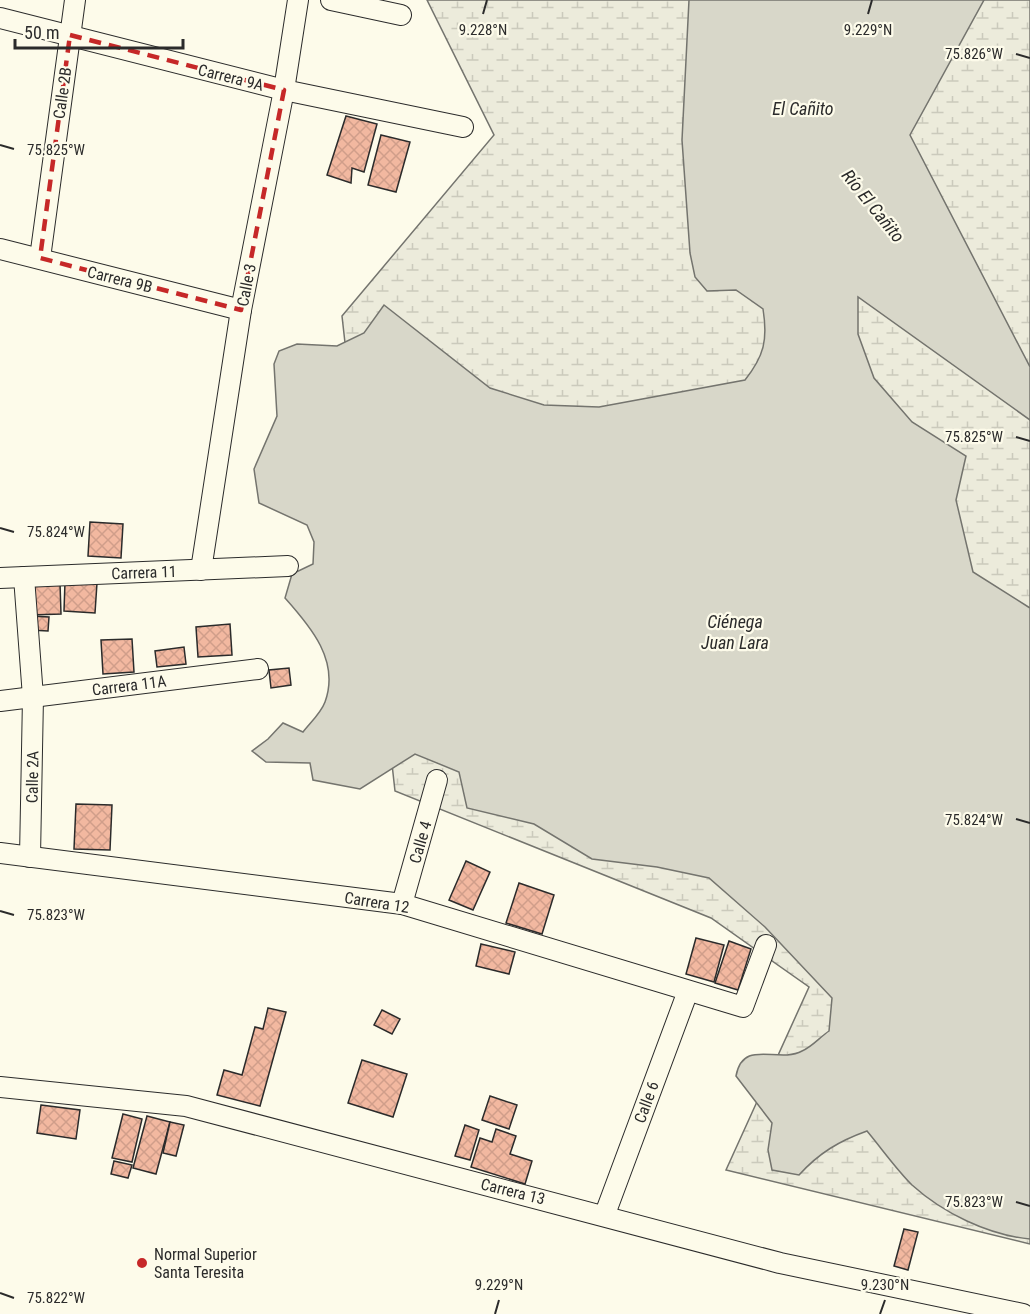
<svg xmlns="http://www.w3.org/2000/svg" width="1030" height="1314" viewBox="0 0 1030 1314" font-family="'Roboto Condensed',sans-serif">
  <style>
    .wetland { fill: url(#wetland-marsh); stroke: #74746e; stroke-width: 1.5 }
    .water { fill: #d8d7c9; stroke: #74746e; stroke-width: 1.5 }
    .building { fill: url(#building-cross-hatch); stroke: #2b2b2b; stroke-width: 1.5 }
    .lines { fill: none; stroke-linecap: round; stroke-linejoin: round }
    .street-casing { stroke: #2b2b2b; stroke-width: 22 }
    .street { stroke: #fdfbea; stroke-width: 20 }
    .marked { fill: none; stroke: #c62828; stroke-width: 4.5; stroke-dasharray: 12 8; stroke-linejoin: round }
    .ticks { fill: none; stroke: #2b2b2b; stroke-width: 2 }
    .poi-dot { fill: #c62828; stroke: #fdfbea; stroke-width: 2 }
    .labels { text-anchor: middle; stroke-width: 4.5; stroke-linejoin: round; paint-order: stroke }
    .street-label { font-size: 16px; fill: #2b2b2b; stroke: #fdfbea }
    .poi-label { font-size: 16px; fill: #2b2b2b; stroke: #fdfbea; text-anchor: start }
    .water-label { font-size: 18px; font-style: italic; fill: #2b2b2b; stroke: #fdfbea }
    .ticks-label { font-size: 15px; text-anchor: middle; fill: #2b2b2b; stroke: #fdfbea; stroke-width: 4.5; stroke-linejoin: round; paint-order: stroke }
  </style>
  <defs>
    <pattern id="wetland-marsh" width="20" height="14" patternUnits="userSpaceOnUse" patternTransform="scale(1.5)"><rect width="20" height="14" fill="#ecebdb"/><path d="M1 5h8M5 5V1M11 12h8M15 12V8" fill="none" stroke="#cbcabc"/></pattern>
    <pattern id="building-cross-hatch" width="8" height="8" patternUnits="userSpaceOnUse" patternTransform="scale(1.5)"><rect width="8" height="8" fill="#f2b8a0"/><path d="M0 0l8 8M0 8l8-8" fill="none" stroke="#d09e8a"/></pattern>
  </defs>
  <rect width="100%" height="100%" fill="#fdfbea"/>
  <polygon class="wetland" points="427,0 1030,0 1030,1244 726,1170 809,987 711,918 395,791 342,316 494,135"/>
  <path class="water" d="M689,0H984L910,135L1030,367V420L858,297V334L874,378L912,422L966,456L956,500L973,572L1030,608V1239C988,1235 943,1213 912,1185C896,1169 882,1149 867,1131C839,1141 819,1153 799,1175L772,1170L768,1150L772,1123L736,1076C743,1038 778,1064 802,1051C812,1047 820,1037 829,1031L832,998L765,927L709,878L657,867L592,859L534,824L467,808L459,772L415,754L360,789L313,780L310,763L266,762L252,751L268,739L283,723L303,732C310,723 321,713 325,702C340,661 311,627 285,598L292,574L313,564L314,542L307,525L259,503L254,469L277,416L274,364L279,351L297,344L337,346L364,333L384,305L490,388L544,405L599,407L745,380C764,356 768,340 763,309L736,290L707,291L695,277L690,253L682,140Z"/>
  <g class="building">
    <polygon points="346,116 377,124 364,172 352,168 351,183 327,175"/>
    <polygon points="381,135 410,142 396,192 368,185"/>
    <polygon points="90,522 123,524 121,558 88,556"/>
    <polygon points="65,582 97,583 95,613 64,611"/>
    <polygon points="60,583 61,614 31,615 30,584"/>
    <polygon points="31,616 49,617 48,631 30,630"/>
    <polygon points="230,624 232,655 198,657 196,627"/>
    <polygon points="132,639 134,672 103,674 101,640"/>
    <polygon points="184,647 186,664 157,667 155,651"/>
    <polygon points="289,668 291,685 271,688 269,670"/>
    <polygon points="76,804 112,805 110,850 74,849"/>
    <polygon points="466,861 490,872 473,910 449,900"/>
    <polygon points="519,883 554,895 542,934 506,923"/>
    <polygon points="696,938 724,945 714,982 686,974"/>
    <polygon points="729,941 751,949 738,990 715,983"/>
    <polygon points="481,944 515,952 509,974 476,966"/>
    <polygon points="268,1008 286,1012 260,1106 217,1095 224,1070 242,1075 255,1027 263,1029"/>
    <polygon points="382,1010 400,1019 392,1034 374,1025"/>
    <polygon points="362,1060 407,1074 393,1117 348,1103"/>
    <polygon points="490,1096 517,1105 509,1129 482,1120"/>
    <polygon points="41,1105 80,1110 76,1139 37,1133"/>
    <polygon points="123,1114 142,1119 132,1162 112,1158"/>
    <polygon points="147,1116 170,1122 156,1174 133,1168"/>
    <polygon points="170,1122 184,1125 176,1156 163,1153"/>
    <polygon points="465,1125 479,1130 470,1160 455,1156"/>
    <polygon points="496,1129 516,1136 510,1154 532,1161 525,1184 471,1167 480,1138 492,1142"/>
    <polygon points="114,1161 132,1165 128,1178 111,1174"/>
    <polygon points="904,1229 918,1232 908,1270 894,1266"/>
  </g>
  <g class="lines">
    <g class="street-casing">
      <g id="street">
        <polyline points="331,0 401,15"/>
        <polyline points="0,18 284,90 463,127"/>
        <polyline points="0,249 241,310"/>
        <polyline points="40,258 75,0"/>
        <polyline points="201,570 241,310 284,90 298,0"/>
        <polyline points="24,577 33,697 30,857"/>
        <polyline points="0,578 288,566"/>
        <polyline points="0,701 258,669"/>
        <polyline points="0,853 402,904 743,1007 766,945"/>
        <polyline points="402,904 437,780"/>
        <polyline points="0,1087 186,1106 780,1263 1023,1314"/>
        <polyline points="605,1214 688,991"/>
      </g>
    </g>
    <use href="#street" class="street"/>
  </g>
  <path class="marked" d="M70,35L284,90L241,310L40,258Z"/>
  <path class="ticks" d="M483,14L487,0M868,14L872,0M1016,54L1030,58M0,145L14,149M1016,437L1030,441M0,528L14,532M1016,819L1030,823M0,911L14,915M1016,1202L1030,1206M0,1293L14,1298M495,1314L499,1300M880,1314L885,1300"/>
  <circle class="poi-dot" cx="142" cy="1263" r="6"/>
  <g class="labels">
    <g class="street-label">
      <text transform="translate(231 77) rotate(14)" y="6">Carrera 9A</text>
      <text transform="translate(62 93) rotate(-82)" y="6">Calle 2B</text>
      <text transform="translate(120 279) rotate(14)" y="6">Carrera 9B</text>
      <text transform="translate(246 285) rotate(-79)" y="6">Calle 3</text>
      <text transform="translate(144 572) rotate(-2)" y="6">Carrera 11</text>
      <text transform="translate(129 685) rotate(-7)" y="6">Carrera 11A</text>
      <text transform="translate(32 777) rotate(-89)" y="6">Calle 2A</text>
      <text transform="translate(420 842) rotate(-74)" y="6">Calle 4</text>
      <text transform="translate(377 902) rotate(9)" y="6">Carrera 12</text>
      <text transform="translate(646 1102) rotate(-70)" y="6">Calle 6</text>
      <text transform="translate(513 1191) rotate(14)" y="6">Carrera 13</text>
    </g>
    <g class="poi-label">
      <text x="154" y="1260">Normal Superior<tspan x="154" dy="18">Santa Teresita</tspan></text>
    </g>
    <g class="water-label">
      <text x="803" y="115">El Cañito</text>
      <text transform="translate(873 206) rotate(51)" y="6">Río El Cañito</text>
      <text x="735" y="628">Ciénega<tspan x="735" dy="21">Juan Lara</tspan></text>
    </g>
  </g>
  <g class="ticks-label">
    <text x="483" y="35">9.228°N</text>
    <text x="868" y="35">9.229°N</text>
    <text x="974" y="59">75.826°W</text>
    <text x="56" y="155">75.825°W</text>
    <text x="974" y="442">75.825°W</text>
    <text x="56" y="537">75.824°W</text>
    <text x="974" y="825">75.824°W</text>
    <text x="56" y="920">75.823°W</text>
    <text x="974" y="1207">75.823°W</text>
    <text x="499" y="1290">9.229°N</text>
    <text x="885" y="1290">9.230°N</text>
    <text x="56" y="1303">75.822°W</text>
  </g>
  <path d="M15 39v9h168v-9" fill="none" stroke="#2b2b2b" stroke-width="3"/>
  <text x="24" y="39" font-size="18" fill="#2b2b2b" stroke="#fdfbea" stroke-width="4.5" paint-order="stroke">50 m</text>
</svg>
